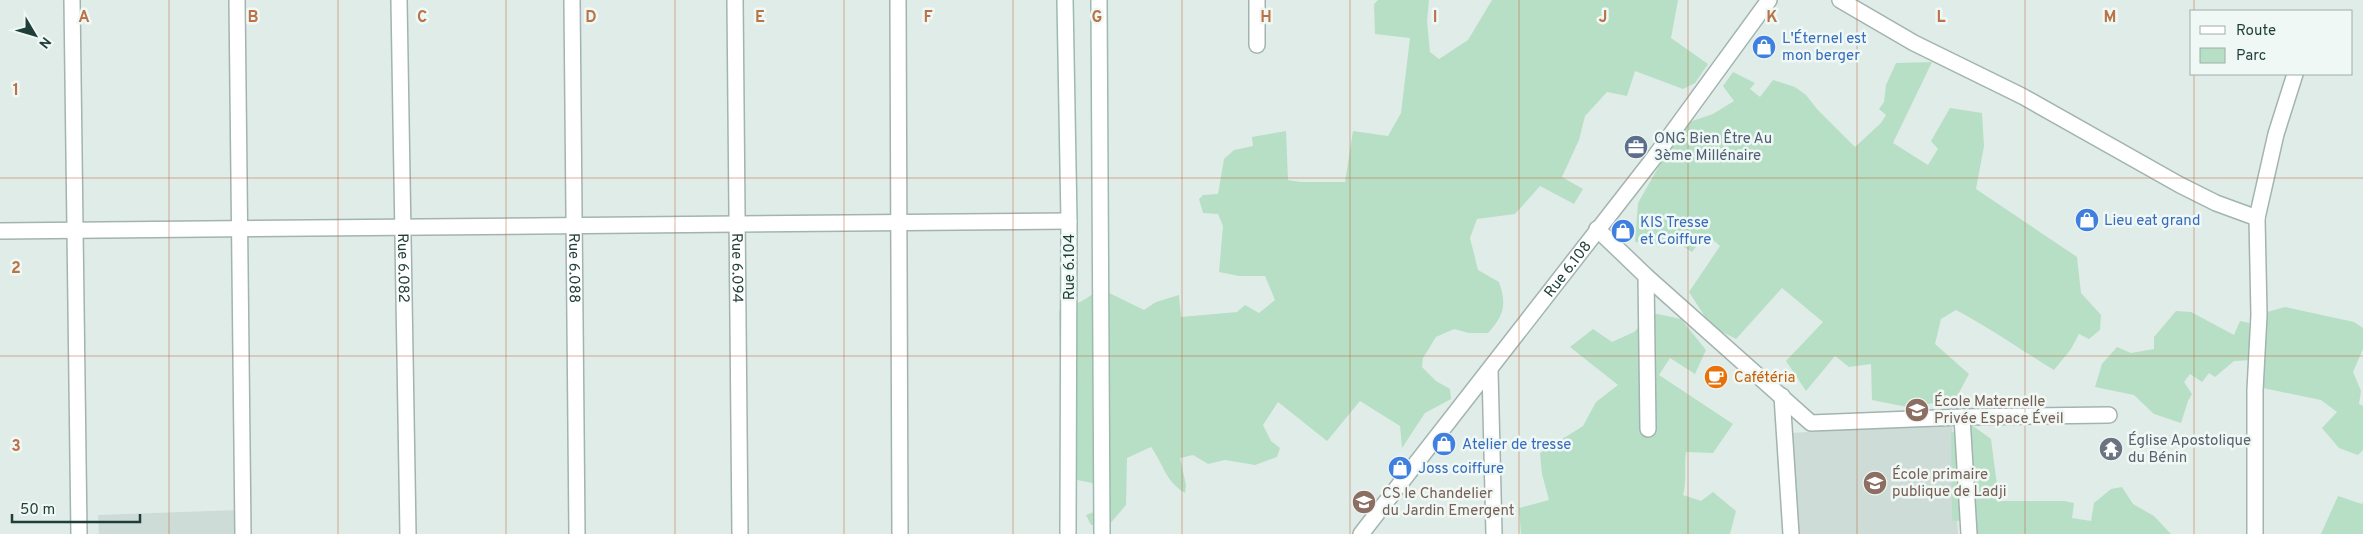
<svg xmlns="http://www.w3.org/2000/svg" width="2363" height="534" viewBox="0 0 2363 534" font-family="Overpass,sans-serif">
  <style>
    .built { fill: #cedcd7 }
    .green { fill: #b7dfc5 }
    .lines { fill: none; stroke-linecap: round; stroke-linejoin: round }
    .street-casing { stroke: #a2b4b0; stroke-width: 18 }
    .secondary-casing { stroke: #9db9b1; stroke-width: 18 }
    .street { stroke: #fff; stroke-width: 15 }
    .secondary { stroke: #fff; stroke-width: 15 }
    .grid { fill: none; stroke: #ba7247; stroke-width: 1; stroke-opacity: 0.55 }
    .labels { text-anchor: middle; stroke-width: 5; stroke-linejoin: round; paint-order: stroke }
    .shop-label { font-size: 15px; fill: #366cbe; stroke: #f0f8f5; text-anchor: start }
    .service-label { font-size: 15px; fill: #4e5e75; stroke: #f0f8f5; text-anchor: start }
    .street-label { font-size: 15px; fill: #1f3e38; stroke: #f0f8f5 }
    .food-label { font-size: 15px; fill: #c56008; stroke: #f0f8f5; text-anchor: start }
    .education-label { font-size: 15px; fill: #785e54; stroke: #f0f8f5; text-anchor: start }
    .worship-label { font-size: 15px; fill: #5b616d; stroke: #f0f8f5; text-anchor: start }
    .grid-label { font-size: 16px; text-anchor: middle; font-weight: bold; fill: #ba7247; stroke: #f0f8f5; stroke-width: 5; stroke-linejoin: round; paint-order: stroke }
  </style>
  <rect width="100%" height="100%" fill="#e0ece8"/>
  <g class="built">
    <polygon points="1952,424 1958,534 1798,534 1790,433"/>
    <polygon points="237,510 237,534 99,534 98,515"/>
  </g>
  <g class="green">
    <path d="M1378,0H1429L1427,21L1430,52L1439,59L1468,40L1492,0H1678L1671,38L1708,64L1695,83L1683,89L1635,71L1627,96L1607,92L1585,116L1579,140L1562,177L1583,189L1574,204L1540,186L1515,214L1477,219L1470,238L1478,270L1499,282C1507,305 1504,315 1488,333H1469L1454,329L1436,337L1423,358L1422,367L1436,381L1450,389L1451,399L1425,413L1402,448L1400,426L1360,401L1327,441L1278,402L1263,425L1271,441L1280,448L1277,457L1255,465L1225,460L1208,464L1193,455L1180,458L1186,485L1185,493C1165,481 1164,465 1151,447L1127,458L1126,505L1108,526L1091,525L1086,515L1104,508L1097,484L1063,477L1059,311L1082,301L1101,289L1144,310L1156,302L1179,295L1181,317L1237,312L1245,305L1259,313L1275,300L1265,276H1239L1219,272L1223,226L1218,214L1203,213L1199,199L1203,195L1218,194L1224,159L1234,150L1253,146L1252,137L1286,131L1288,180L1301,182H1345L1353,131L1388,136L1401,113L1410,38L1375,34L1374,4Z"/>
    <path d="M1932,62L1893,143L1928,165L1938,149L1931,141L1950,108L1982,113L1984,146L1976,189L2077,257L2081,293L2101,315L2100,330L2089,339L2079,334L2071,349L2054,370C2021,350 1990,328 1956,310L1941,319L1935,344L1969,374L1955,400L1907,407L1872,400L1871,364L1849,367L1835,356L1806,391L1786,361L1823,322L1782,288L1736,339L1711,326L1689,292L1720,246L1706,234L1692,252L1683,246L1635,242L1638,203L1683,124L1713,114L1734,101L1723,86L1733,72L1755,83L1750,89L1760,97L1773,80L1795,87L1806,95L1817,109L1855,147L1881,123L1886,115L1879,109L1884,102L1886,85L1896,63Z"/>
    <polygon points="2285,307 2354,322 2363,328 2363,349 2353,372 2361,391 2359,404 2363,406 2363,450 2358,455 2339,448 2322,428 2337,412 2321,400 2263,388 2267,312"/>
    <polygon points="2176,311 2191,312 2234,335 2240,321 2249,323 2252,360 2234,361 2215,377 2209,373 2202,382 2190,374 2184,382 2192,394 2188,401 2181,423 2154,414 2134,395 2095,387 2102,364 2117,347 2131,353 2154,349 2154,337"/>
    <path d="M1653,313L1681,319L1706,350L1695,374L1670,358L1659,375L1733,424L1713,453L1686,452C1684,467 1687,481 1683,495L1701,501L1713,492L1736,511L1730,534H1521L1519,508L1549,500L1542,474L1540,453L1583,426L1596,402L1618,385L1570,347L1593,329L1612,342L1634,332Z"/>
    <polygon points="1969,423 1991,439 1999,501 2064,501 2074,503 2072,518 2091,521 2094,503 2111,489 2122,487 2133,504 2154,516 2171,534 1975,534 1975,520 1952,521 1951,433"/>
    <polygon points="2338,496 2362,504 2363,501 2363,534 2321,534"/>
  </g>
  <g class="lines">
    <g class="street-casing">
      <g id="street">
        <polyline points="72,0 79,534"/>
        <polyline points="237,0 243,534"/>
        <path id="s1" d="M399,0L408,534"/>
        <path id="s2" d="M572,0L577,534"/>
        <path id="s3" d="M735,0L740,534"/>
        <polyline points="898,0 900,534"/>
        <polyline points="1257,0 1257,45"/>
        <polyline points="1840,0 1914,43 2022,96 2180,185 2216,203 2257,218"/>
        <polyline points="1597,229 1646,276 1811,423 1962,417 2109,415"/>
        <polyline points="0,231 1069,221"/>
        <polyline points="1646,276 1648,429"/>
        <polyline points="1490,370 1494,534"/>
        <polyline points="1782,396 1791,534"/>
        <polyline points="1962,417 1969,534"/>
        <path id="s4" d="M1361,534L1653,159L1769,0"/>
        <polyline points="2255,534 2255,390 2259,315 2257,218 2276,134 2295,74"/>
      </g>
    </g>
    <g class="secondary-casing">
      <g id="secondary">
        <polyline points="1065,0 1069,221 1068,534"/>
        <polyline points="1099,0 1102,534"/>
      </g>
    </g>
    <use href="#street" class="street"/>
    <use href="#secondary" class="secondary"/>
  </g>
  <path class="grid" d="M169,0V534M338,0V534M506,0V534M675,0V534M844,0V534M1013,0V534M1182,0V534M1350,0V534M1519,0V534M1688,0V534M1857,0V534M2025,0V534M2194,0V11M2194,74V534M0,178H2363M0,356H2363"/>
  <defs>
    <g id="shop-disc" transform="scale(1.25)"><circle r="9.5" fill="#3f7fe0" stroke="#f0f8f5"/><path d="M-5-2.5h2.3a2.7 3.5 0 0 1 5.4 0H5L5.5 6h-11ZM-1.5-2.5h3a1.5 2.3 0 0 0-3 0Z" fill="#fff"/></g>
    <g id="office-disc" transform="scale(1.25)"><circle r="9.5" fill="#5c6f8a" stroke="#f0f8f5"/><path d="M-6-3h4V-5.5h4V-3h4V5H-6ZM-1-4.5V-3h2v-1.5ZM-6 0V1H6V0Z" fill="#fff"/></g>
    <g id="cafe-disc" transform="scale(1.25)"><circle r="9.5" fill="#e8710a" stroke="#f0f8f5"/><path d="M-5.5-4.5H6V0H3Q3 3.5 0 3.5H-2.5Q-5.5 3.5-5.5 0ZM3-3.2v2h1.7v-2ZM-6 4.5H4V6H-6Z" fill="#fff"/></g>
    <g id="school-disc" transform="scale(1.25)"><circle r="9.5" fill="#8d6e63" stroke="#f0f8f5"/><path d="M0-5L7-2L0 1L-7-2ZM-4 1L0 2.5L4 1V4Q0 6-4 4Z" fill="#fff"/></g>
    <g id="temple-disc" transform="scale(1.25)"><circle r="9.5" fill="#6b7280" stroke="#f0f8f5"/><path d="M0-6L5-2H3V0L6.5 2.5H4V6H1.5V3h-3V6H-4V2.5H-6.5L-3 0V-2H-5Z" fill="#fff"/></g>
  </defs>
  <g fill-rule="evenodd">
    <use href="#shop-disc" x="1764" y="47"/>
    <use href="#office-disc" x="1636" y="147"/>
    <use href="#shop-disc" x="2087" y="220"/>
    <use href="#shop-disc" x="1623" y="231"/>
    <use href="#cafe-disc" x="1716" y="377"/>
    <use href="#school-disc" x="1917" y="410"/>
    <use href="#shop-disc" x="1444" y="444"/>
    <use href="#temple-disc" x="2111" y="449"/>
    <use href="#shop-disc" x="1400" y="468"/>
    <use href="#school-disc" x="1875" y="483"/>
    <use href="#school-disc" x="1364" y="502"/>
  </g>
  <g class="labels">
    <g class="shop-label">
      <text x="1782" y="43">L'Éternel est<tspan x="1782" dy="17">mon berger</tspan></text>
      <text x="2104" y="225">Lieu eat grand</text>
      <text x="1640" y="227">KIS Tresse<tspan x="1640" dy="17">et Coiffure</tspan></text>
      <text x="1462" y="449">Atelier de tresse</text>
      <text x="1418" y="473">Joss coiffure</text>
    </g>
    <g class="service-label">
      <text x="1654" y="143">ONG Bien Être Au<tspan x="1654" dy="17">3ème Millénaire</tspan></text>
    </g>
    <g class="street-label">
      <text dy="5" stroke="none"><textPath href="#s1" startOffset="268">Rue 6.082</textPath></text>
      <text dy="5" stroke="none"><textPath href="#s2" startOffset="268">Rue 6.088</textPath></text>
      <text dy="5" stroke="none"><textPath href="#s3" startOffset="268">Rue 6.094</textPath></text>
      <text transform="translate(1069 267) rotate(-90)" y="5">Rue 6.104</text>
      <text dy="5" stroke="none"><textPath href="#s4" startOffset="336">Rue 6.108</textPath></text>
    </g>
    <g class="food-label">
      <text x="1734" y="382">Cafétéria</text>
    </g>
    <g class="education-label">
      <text x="1934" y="406">École Maternelle<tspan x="1934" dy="17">Privée Espace Éveil</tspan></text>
      <text x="1892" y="479">École primaire<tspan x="1892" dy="17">publique de Ladji</tspan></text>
      <text x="1382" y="498">CS le Chandelier<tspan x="1382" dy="17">du Jardin Emergent</tspan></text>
    </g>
    <g class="worship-label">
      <text x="2128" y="445">Église Apostolique<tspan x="2128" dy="17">du Bénin</tspan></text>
    </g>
  </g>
  <g class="grid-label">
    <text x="84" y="22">A</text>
    <text x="253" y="22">B</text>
    <text x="422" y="22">C</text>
    <text x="591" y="22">D</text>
    <text x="760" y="22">E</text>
    <text x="928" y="22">F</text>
    <text x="1097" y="22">G</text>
    <text x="1266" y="22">H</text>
    <text x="1435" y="22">I</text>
    <text x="1603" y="22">J</text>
    <text x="1772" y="22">K</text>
    <text x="1941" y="22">L</text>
    <text x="2110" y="22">M</text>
    <text x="16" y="95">1</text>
    <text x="16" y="273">2</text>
    <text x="16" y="451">3</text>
  </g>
  <rect x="2190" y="10" width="162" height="65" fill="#f0f8f5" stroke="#9caea9"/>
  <rect x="2200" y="26" width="25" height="8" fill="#ffffff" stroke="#9caea9"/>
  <text x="2236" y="35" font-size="15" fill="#1f3e38">Route</text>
  <rect x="2200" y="48" width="25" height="15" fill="#b7dfc5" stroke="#9caea9"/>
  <text x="2236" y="60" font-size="15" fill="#1f3e38">Parc</text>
  <g transform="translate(35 35) rotate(128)" stroke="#f0f8f5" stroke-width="4" paint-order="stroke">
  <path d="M0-4L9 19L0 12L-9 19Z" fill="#1f3e38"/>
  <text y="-8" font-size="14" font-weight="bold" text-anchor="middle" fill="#1f3e38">N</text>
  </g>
  <path d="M12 514v8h128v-8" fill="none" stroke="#1f3e38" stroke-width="2.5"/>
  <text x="20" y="514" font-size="15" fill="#1f3e38" stroke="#f0f8f5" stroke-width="4" paint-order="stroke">50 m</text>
</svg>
